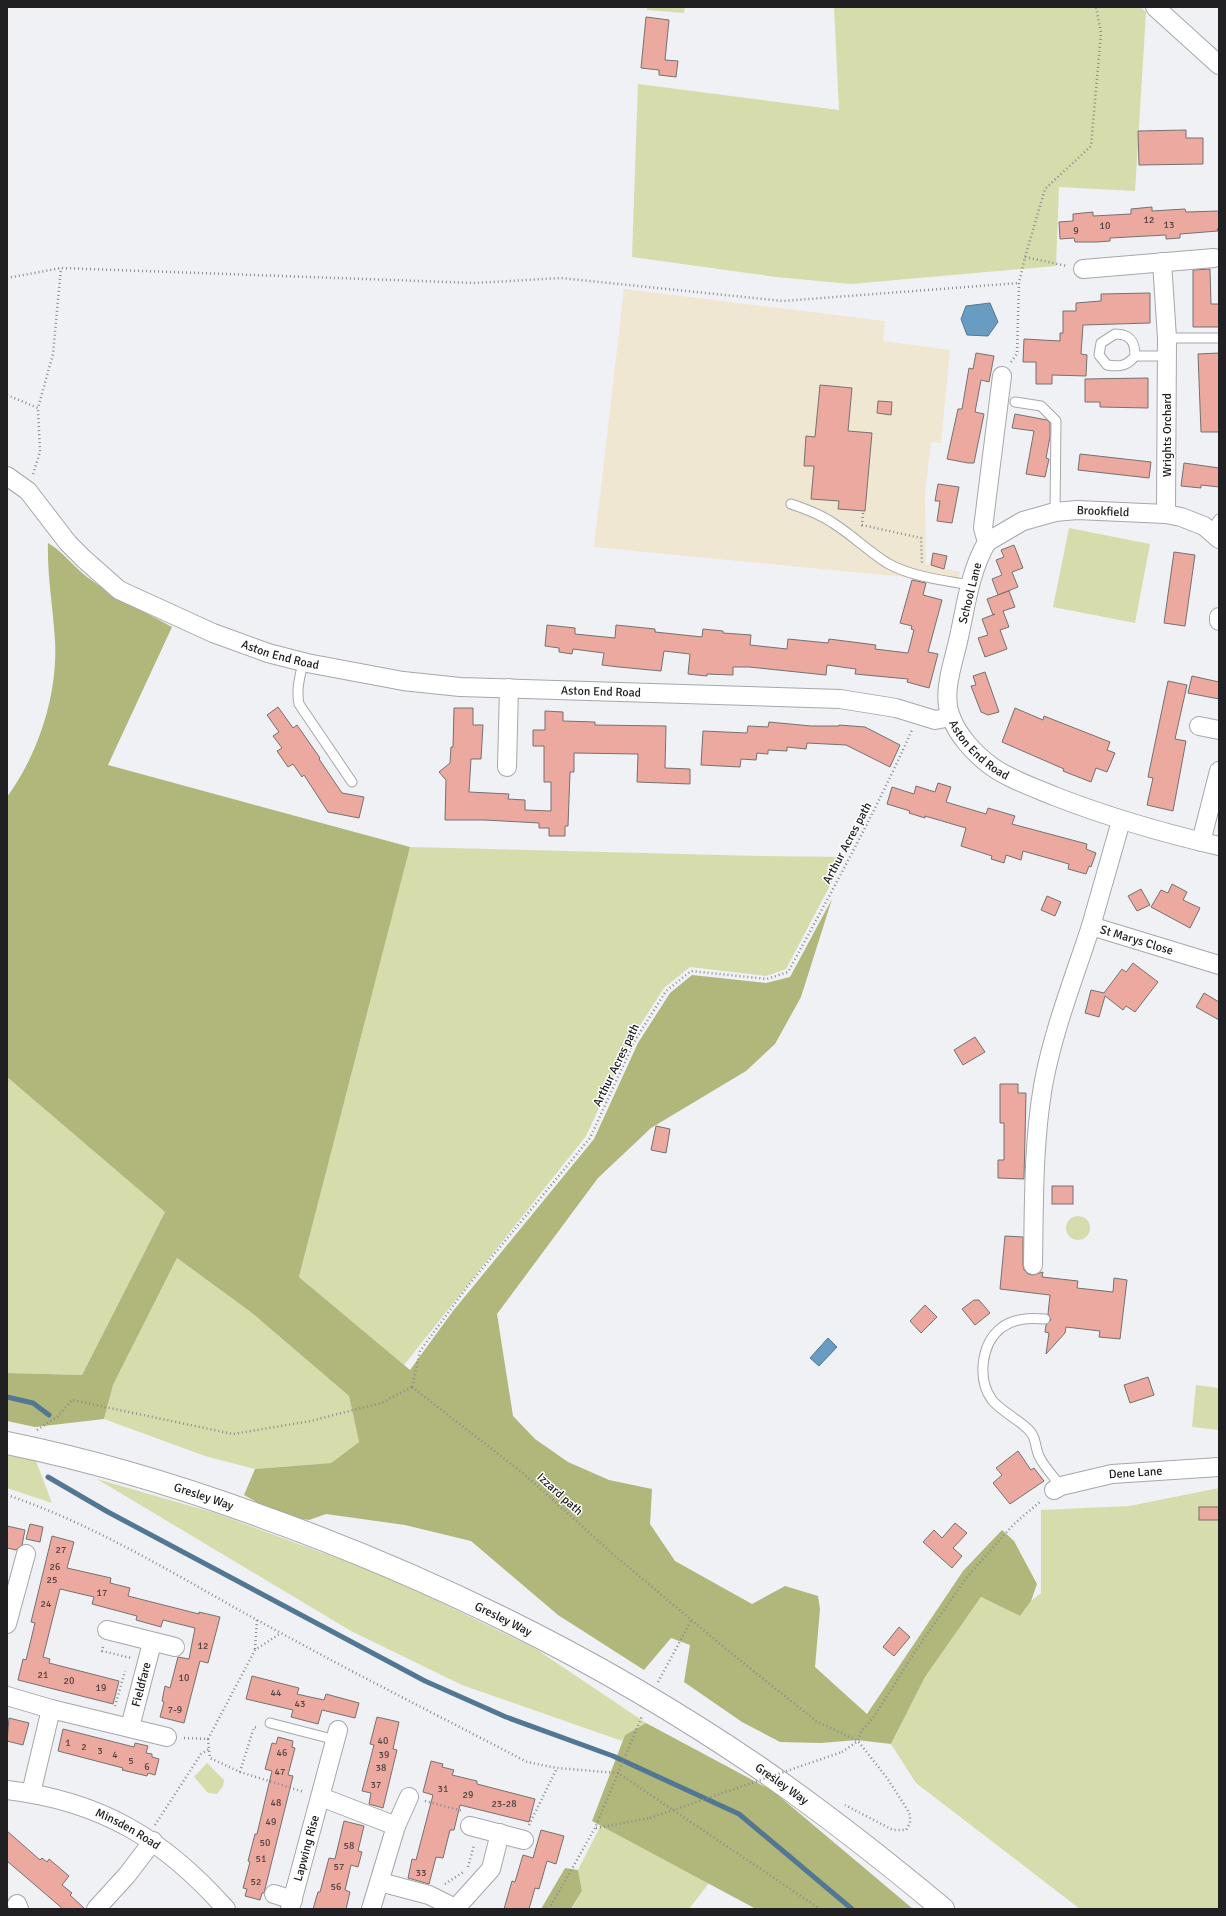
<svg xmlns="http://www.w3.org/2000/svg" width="1226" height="1916" viewBox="0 0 1226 1916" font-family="Signika,sans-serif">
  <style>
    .education { fill: #efe7d1 }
    .green { fill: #d7dcac }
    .forest { fill: #b1b67b }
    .water { fill: #689cc3; stroke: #527793 }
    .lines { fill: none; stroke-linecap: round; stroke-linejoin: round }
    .stream { stroke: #527793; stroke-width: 5 }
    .building { fill: #eca99f; stroke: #767170 }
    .service-casing { stroke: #a6a7ab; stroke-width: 11 }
    .minor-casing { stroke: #a6a7ab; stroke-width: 20 }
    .tertiary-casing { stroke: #a6a7ab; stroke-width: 24 }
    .path { stroke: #8a8b8e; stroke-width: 2.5; stroke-dasharray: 1 3; stroke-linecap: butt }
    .service { stroke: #fff; stroke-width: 9 }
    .minor { stroke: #fff; stroke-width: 18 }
    .tertiary { stroke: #fff; stroke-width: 22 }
    .path-bridge { stroke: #8a8b8e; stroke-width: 2.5; stroke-dasharray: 1 3; stroke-linecap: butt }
    .labels { text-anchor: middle; stroke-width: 3; stroke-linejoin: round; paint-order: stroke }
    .number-label { font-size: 10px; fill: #534241 }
    .street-label { font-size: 12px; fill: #202022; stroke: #fff }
  </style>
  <rect width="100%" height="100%" fill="#eff1f5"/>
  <polygon class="education" points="624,289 885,321 883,341 950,350 941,443 931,442 925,495 926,564 960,572 956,589 905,577 594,547"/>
  <g class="green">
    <polygon points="647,7 685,7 684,13 647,10"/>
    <polygon points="834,7 1140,7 1146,12 1135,191 1059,187 1056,266 851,284 776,277 632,257 638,84 839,110"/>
    <polygon points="1069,528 1150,544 1135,623 1053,607"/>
    <polygon points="410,847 760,856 845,857 786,969 766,976 690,967 664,988 630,1041 586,1136 404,1365 299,1277"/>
    <polygon points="7,1077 165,1212 82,1375 7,1373"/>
    <circle cx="1078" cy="1228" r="12"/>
    <polygon points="177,1258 252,1313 349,1396 359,1442 331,1463 255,1469 205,1456 104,1419 113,1385"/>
    <polygon points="1196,1385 1219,1388 1219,1430 1192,1427"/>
    <polygon points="7,1455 36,1461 52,1503 7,1488"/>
    <polygon points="97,1479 215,1513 391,1578 536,1649 646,1723 625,1735 622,1741 462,1685 351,1631"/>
    <polygon points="1219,1488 1219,1909 1080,1909 916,1783 891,1744 925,1677 981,1597 1020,1616 1031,1601 1041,1593 1041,1510 1129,1506"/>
    <polygon points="207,1763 224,1780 223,1786 217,1794 208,1793 194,1777"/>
    <polygon points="601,1825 709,1883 689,1909 572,1909 582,1891 578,1870"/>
  </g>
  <g class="forest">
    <path d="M48,543C63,552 73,566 87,577C114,597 143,611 172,627L108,765L410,847L299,1277L410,1370L453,1311L594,1139L638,1043L670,993L692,975L766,983L790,977L832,899L801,997L775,1044L746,1071L651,1128L598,1178L497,1314L513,1416L535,1439L568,1462L609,1480L652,1489L650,1524L675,1561L752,1604L785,1586L818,1596L820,1609L815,1667L867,1714L963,1571L1002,1530L1014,1541L1037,1584L1031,1601L1020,1616L981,1597L925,1677L891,1744L857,1740L821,1743L780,1742L742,1722L684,1682L690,1645L671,1638L644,1670L558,1615L471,1541L405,1525L326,1514L309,1520L279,1515L244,1495L255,1469L331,1463L359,1442L349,1396L252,1313L177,1258L113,1385L104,1419L35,1427L7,1421V1373L82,1375L165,1212L7,1077V797C39,753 58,694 55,640C53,607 47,575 48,543Z"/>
    <polygon points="646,1723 773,1791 913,1909 756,1909 592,1821 625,1735"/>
    <polygon points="565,1868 578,1870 582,1891 571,1909 541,1909"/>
  </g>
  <g class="water">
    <polygon points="990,303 998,322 988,336 967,335 961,319 966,306"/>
    <polygon points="828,1338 837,1347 819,1366 810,1358"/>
  </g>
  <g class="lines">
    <g class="stream">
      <polyline points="7,1397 33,1403 49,1415"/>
      <polyline points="48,1477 108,1512 425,1681 506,1717 613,1756 739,1814 852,1909"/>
    </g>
  </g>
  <g class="building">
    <polygon points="646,17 669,20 665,60 678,61 676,77 659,75 659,70 641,68"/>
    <polygon points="1186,130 1186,138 1203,138 1203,164 1139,165 1138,131"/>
    <polygon points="1152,207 1152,211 1185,209 1186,212 1219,211 1219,228 1217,229 1218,231 1180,234 1180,238 1166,239 1166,235 1110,238 1110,241 1097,242 1075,242 1074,238 1060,239 1059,222 1073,221 1073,214 1093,212 1093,216 1131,214 1131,209"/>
    <polygon points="1210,269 1211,304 1219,304 1219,327 1193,327 1193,270"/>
    <polygon points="1150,293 1150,323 1083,325 1081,354 1087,355 1086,376 1052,375 1052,384 1036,384 1036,362 1023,362 1024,339 1060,341 1060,333 1063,333 1063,311 1076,311 1076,303 1101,301 1101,294"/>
    <polygon points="976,353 994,356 989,382 981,380 975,412 984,414 974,463 968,463 947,459 958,409 962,409 969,368 973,369"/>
    <polygon points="1219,353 1219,432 1201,432 1198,354"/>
    <polygon points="1148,378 1148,408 1100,407 1100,402 1085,402 1085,379"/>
    <polygon points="820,385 852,388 848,431 872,433 865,511 838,509 839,501 811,499 814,466 804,466 806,436 815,437"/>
    <polygon points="878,401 892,402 891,415 877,413"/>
    <polygon points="1015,414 1047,420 1050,423 1050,437 1046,458 1049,459 1045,477 1026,474 1034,431 1012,428"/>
    <polygon points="1080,454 1151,462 1149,478 1078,470"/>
    <polygon points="1184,463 1219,468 1219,487 1201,485 1201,488 1181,486"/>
    <polygon points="938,484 959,487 952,523 937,521 940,501 935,501"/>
    <polygon points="1014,545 1023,568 1012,572 1018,587 998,595 992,579 1002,575 996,560 1004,557 1001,550"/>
    <polygon points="1174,552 1195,555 1185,626 1164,623"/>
    <polygon points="933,553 947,556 944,569 931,565"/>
    <polygon points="912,580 926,583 923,595 942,600 928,652 938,654 929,688 907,682 908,679 855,674 856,669 827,665 826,675 749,667 733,667 733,675 707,674 707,676 688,674 690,654 664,651 661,671 619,667 602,665 604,653 573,649 572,654 559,652 559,648 545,646 547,625 575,628 575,634 615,638 616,625 655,629 655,632 702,637 703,629 723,631 723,633 751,635 750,645 787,649 788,639 828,643 829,639 876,645 875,649 908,653 914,630 911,629 912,626 900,623"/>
    <polygon points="1009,591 1015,607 1003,611 1009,627 1000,630 1007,649 985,657 978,638 988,635 982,619 995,614 993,615 987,599"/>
    <polygon points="985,672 999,712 988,715 981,712 971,686 976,685 973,676"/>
    <polygon points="1192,676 1219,682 1219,699 1188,693"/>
    <polygon points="1168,681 1187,685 1175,739 1186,741 1173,811 1147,805 1153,778 1148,777"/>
    <polygon points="278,707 293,728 297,725 320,758 319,759 342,793 364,797 359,818 328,812 304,775 302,777 293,764 288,767 277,751 282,748 273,736 279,732 267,715"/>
    <polygon points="454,708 473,708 473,725 483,725 481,759 471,759 469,792 509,794 508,799 525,800 525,810 551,811 551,782 544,782 544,746 533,746 533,730 545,730 545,711 563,712 563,721 595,722 595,725 666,726 665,768 690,769 690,784 637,782 638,754 574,753 574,772 570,772 568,826 565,826 565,836 549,836 549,828 539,828 539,823 485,820 445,820 446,780 439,772 450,763 451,747 453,747"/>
    <polygon points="1015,708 1043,720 1044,716 1110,742 1107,750 1115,753 1107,772 1096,768 1091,782 1063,771 1064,769 1002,742"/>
    <polygon points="769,722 811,726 839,726 839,725 865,727 900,745 890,767 846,745 807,743 806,749 787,747 787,751 768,750 768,754 757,753 756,760 741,759 740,767 701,765 703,731 747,733 748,726 768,727"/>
    <polygon points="938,783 951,787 946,802 986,814 988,808 1015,816 1012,824 1087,844 1086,849 1096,853 1091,867 1089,866 1086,874 1068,869 1069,864 1023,851 1021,860 1006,855 1004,863 991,859 992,856 961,846 966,828 925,816 925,818 909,813 910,811 887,804 892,787 914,794 916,786 935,792"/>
    <polygon points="1172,884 1187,892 1183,900 1200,908 1190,928 1151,907 1161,890 1168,893"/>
    <polygon points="1141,889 1150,905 1137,911 1128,896"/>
    <polygon points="1047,896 1061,902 1055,916 1041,910"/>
    <polygon points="1133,963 1158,982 1135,1012 1126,1006 1123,1010 1105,996 1099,1017 1085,1013 1091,990 1104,993 1122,969 1126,972"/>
    <polygon points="1204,993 1219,1002 1219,1020 1196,1007"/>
    <polygon points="975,1037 985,1052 963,1065 954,1050"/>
    <polygon points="1000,1084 1018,1084 1018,1093 1026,1093 1024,1179 998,1178 998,1160 1004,1160 1004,1123 1000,1123"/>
    <polygon points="656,1126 670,1129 666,1153 651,1150"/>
    <rect x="1052" y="1186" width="21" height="18"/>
    <polygon points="1005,1236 1023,1237 1023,1265 1024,1270 1028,1274 1033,1275 1043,1272 1042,1277 1078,1281 1077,1288 1113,1292 1114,1278 1127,1280 1120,1339 1099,1337 1100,1331 1066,1327 1065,1333 1046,1354 1049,1333 1045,1332 1046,1325 1051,1320 1048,1314 1050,1295 1000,1289"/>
    <polygon points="974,1300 979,1300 990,1313 975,1325 962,1309"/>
    <polygon points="925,1305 937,1317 921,1333 910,1321"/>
    <polygon points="1148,1377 1154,1395 1130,1403 1124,1385"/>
    <polygon points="1018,1451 1031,1470 1034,1468 1044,1481 1010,1504 993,1483 1002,1475 996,1468"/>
    <rect x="1199" y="1507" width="20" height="13"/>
    <polygon points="955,1523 967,1533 953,1548 962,1556 952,1568 923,1542 934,1530 942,1538"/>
    <polygon points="30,1524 43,1527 40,1542 26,1539"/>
    <polygon points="7,1526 25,1530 22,1545 16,1550 7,1548"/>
    <polygon points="52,1536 74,1542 67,1568 111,1578 110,1583 130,1588 128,1596 199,1614 199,1612 220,1617 208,1663 200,1661 184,1723 160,1717 164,1702 162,1701 165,1686 170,1688 178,1657 189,1659 195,1628 163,1620 161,1627 136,1620 137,1616 92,1604 94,1597 60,1589 43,1657 50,1659 49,1663 119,1681 113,1704 18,1680 23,1659 26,1660 35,1623 31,1622"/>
    <polygon points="899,1627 910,1637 894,1656 883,1647"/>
    <polygon points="252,1676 299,1688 297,1694 310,1697 324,1700 326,1694 359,1703 355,1718 322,1710 318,1724 291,1717 293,1710 246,1699"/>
    <polygon points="377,1717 399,1722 393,1749 397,1750 383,1808 369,1804 371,1793 362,1791 374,1745 370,1744"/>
    <polygon points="9,1718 29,1723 23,1745 7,1741"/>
    <polygon points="63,1729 134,1747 135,1743 148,1746 146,1753 152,1754 152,1757 159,1759 155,1775 148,1773 147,1776 122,1770 123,1768 58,1751"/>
    <polygon points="278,1737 293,1741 292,1747 295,1748 288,1775 293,1776 264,1893 262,1893 260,1900 245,1896 247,1889 243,1888 250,1862 248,1861 255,1834 257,1834 272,1771 265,1769 272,1743 276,1744"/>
    <polygon points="431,1761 443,1764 442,1767 454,1770 452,1775 477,1781 477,1784 535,1799 529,1822 460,1805 454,1830 450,1830 443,1858 436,1857 429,1884 408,1878 412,1859 416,1860 433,1795 423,1792"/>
    <polygon points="344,1821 364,1826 358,1851 362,1852 358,1867 351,1865 345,1890 350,1892 346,1909 313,1909 318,1892 320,1892 329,1858 335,1859"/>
    <polygon points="541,1830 564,1836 556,1864 547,1861 539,1889 535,1888 529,1909 504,1909 512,1881 515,1882 523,1855 533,1858"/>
    <polygon points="7,1831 40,1860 42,1858 47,1862 49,1859 69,1876 62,1885 72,1893 70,1895 85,1909 63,1909 7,1861"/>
  </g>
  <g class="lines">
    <g class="service-casing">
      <g id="service">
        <path d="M1115,334C1130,334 1135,341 1135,356C1127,366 1120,367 1107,365L1099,355L1101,343Z"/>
        <polyline points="1167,338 1219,338"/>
        <polyline points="1135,356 1167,356"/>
        <polyline points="1015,402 1041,406 1056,421 1055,512"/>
        <path d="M791,504C806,509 820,514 833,523C852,535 868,551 887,563C912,577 942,580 970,585"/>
        <polyline points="1211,530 1219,519"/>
        <path d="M303,662C300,677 296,689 299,704L352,782"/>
        <path d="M1045,1319C1030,1318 1014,1318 1001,1328C981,1344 977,1379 992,1400C1001,1412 1028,1424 1033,1436C1036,1442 1036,1450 1039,1456C1044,1467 1053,1476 1061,1486"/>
        <polyline points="270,1723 336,1740"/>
      </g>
    </g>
    <g class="minor-casing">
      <g id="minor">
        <polyline points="1155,7 1219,65"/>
        <polyline points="1162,262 1167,338 1166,514"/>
        <polyline points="1083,269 1214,258"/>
        <path id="s1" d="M1002,376L983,528L987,542C970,571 966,605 959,637C954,661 941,693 951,717C958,736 975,754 991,766C1009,779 1033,787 1054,796C1108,817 1163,833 1219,846"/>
        <path id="s2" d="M7,476L28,491L68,543L84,559L119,590L213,633L268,653L307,663L403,681L460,687L840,699L896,708L935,720L951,717"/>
        <path id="s3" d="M987,542L1023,521L1055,512L1077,510L1166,514L1181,517L1204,526L1219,539"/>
        <polyline points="1219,621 1219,617"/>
        <polyline points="1199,726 1219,730"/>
        <polyline points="507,767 509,688"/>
        <path id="s4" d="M1121,821L1091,926L1219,965"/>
        <polyline points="1201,842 1219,771"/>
        <path d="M1033,1265C1034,1205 1033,1145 1043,1086C1053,1031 1074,978 1091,926"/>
        <path id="s5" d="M1054,1490L1061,1486L1112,1474L1219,1467"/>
        <polyline points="7,1624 26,1554"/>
        <polyline points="107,1630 175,1647"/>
        <polyline points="7,1696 51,1709"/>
        <path id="s6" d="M130,1727L152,1643"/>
        <path id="s7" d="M7,1790C101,1801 164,1839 226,1909"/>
        <polyline points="31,1793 51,1709 167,1737"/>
        <polyline points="321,1797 396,1826"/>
        <polyline points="470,1826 524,1840"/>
        <polyline points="380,1882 429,1895 455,1908"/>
        <polyline points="274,1894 293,1900"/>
        <polyline points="17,1904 19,1909"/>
        <polyline points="96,1909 127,1875 153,1841"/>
        <path id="s8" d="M290,1909L338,1730"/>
        <polyline points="371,1909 396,1826 409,1797"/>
        <polyline points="455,1909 491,1869 500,1833"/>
      </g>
    </g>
    <g class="tertiary-casing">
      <g id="tertiary">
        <path id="s9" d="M7,1443C90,1460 172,1484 252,1513C430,1576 601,1660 758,1767C822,1811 883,1859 943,1909"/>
      </g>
    </g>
    <g class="path">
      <polyline points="1025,257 1067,266"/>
      <polyline points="7,278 61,268 475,283 561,278 783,301 1019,283"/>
      <polyline points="1011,362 1017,354 1019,283 1025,257 1045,189 1091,146 1101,33 1096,7"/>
      <polyline points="7,395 38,408 53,354 61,268"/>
      <polyline points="33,474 40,452 38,408"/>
      <polyline points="863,513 862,525 921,538 922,563"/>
      <path d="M412,1387L420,1351L467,1287L590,1138L634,1042L666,991L691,971L767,979L788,972C831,893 875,813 912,730"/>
      <polyline points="412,1387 524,1474 614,1555 726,1649 816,1721 858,1741 887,1778 907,1809 910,1815 910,1823 906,1830 893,1830 845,1805"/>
      <polyline points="37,1430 57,1417 72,1400 233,1434 311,1421 381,1403 412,1387"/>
      <path d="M7,1495C105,1528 191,1585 281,1633C363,1678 445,1719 527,1762L557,1768L618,1773L820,1909"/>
      <polyline points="103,1647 102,1651 131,1658"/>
      <polyline points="255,1649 257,1620"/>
      <polyline points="658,1682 692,1619"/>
      <polyline points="115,1706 125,1671"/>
      <polyline points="184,1738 208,1739 255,1650 281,1633"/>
      <polyline points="208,1739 210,1758 240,1772 304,1792"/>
      <polyline points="842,1752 858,1741 861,1732 875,1715 914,1653 967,1577 1014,1524 1041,1501"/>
      <polyline points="240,1772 254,1727 258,1728"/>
      <polyline points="425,1801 463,1811"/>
      <polyline points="155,1825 201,1754 209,1749"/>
      <polyline points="529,1825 557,1768"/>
      <polyline points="596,1828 650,1818"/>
      <polyline points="468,1867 474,1845"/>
      <polyline points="445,1884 465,1871"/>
      <polyline points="549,1909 595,1828 642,1716"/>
    </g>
    <use href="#service" class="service"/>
    <use href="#minor" class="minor"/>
    <use href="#tertiary" class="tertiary"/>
    <polyline class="path-bridge" points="650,1818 842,1752"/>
  </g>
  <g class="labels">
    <g class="number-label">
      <text x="1149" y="223">12</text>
      <text x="1169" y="228">13</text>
      <text x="1105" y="229">10</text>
      <text x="1076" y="234">9</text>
      <text x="61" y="1553">27</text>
      <text x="55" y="1570">26</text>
      <text x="52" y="1583">25</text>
      <text x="102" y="1596">17</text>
      <text x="46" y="1607">24</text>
      <text x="203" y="1649">12</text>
      <text x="43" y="1678">21</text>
      <text x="184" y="1681">10</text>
      <text x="69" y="1684">20</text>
      <text x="101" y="1691">19</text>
      <text x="276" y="1696">44</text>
      <text x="300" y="1707">43</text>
      <text x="175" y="1713">7-9</text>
      <text x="383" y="1744">40</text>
      <text x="68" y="1746">1</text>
      <text x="84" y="1750">2</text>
      <text x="100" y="1754">3</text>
      <text x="282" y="1756">46</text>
      <text x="115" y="1758">4</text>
      <text x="384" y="1758">39</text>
      <text x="131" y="1764">5</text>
      <text x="147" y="1770">6</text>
      <text x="381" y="1771">38</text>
      <text x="280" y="1775">47</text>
      <text x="376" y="1788">37</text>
      <text x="443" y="1792">31</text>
      <text x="468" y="1798">29</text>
      <text x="276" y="1806">48</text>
      <text x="504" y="1807">23-28</text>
      <text x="271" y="1825">49</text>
      <text x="265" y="1846">50</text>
      <text x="349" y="1849">58</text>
      <text x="261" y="1862">51</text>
      <text x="339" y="1870">57</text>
      <text x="421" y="1876">33</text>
      <text x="256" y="1885">52</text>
      <text x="336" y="1890">56</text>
    </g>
    <g class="street-label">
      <text transform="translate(1167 435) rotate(-90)" y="4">Wrights Orchard</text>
      <text dy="4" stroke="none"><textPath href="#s3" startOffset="123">Brookfield</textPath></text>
      <text transform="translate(970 593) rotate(-76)" y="4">School Lane</text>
      <text dy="4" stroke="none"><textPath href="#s2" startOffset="335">Aston End Road</textPath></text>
      <text dy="4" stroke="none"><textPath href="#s2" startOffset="659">Aston End Road</textPath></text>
      <text dy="4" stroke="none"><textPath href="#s1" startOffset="393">Aston End Road</textPath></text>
      <text transform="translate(847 843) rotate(-62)" y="4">Arthur Acres path</text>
      <text dy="4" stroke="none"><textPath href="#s4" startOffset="157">St Marys Close</textPath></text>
      <text transform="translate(616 1065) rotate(-64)" y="4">Arthur Acres path</text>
      <text dy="4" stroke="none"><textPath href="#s5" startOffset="84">Dene Lane</textPath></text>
      <text transform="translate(560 1494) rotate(42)" y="4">Izzard path</text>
      <text dy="4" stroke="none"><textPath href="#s9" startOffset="204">Gresley Way</textPath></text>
      <text dy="4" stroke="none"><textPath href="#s9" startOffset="528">Gresley Way</textPath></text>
      <text dy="4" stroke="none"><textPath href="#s6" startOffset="44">Fieldfare</textPath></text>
      <text dy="4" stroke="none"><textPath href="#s9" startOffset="852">Gresley Way</textPath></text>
      <text dy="4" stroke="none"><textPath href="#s7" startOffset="128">Minsden Road</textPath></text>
      <text dy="4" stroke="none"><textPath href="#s8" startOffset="63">Lapwing Rise</textPath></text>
    </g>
  </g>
  <rect width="1226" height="1916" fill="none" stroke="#202022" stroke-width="16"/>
</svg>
